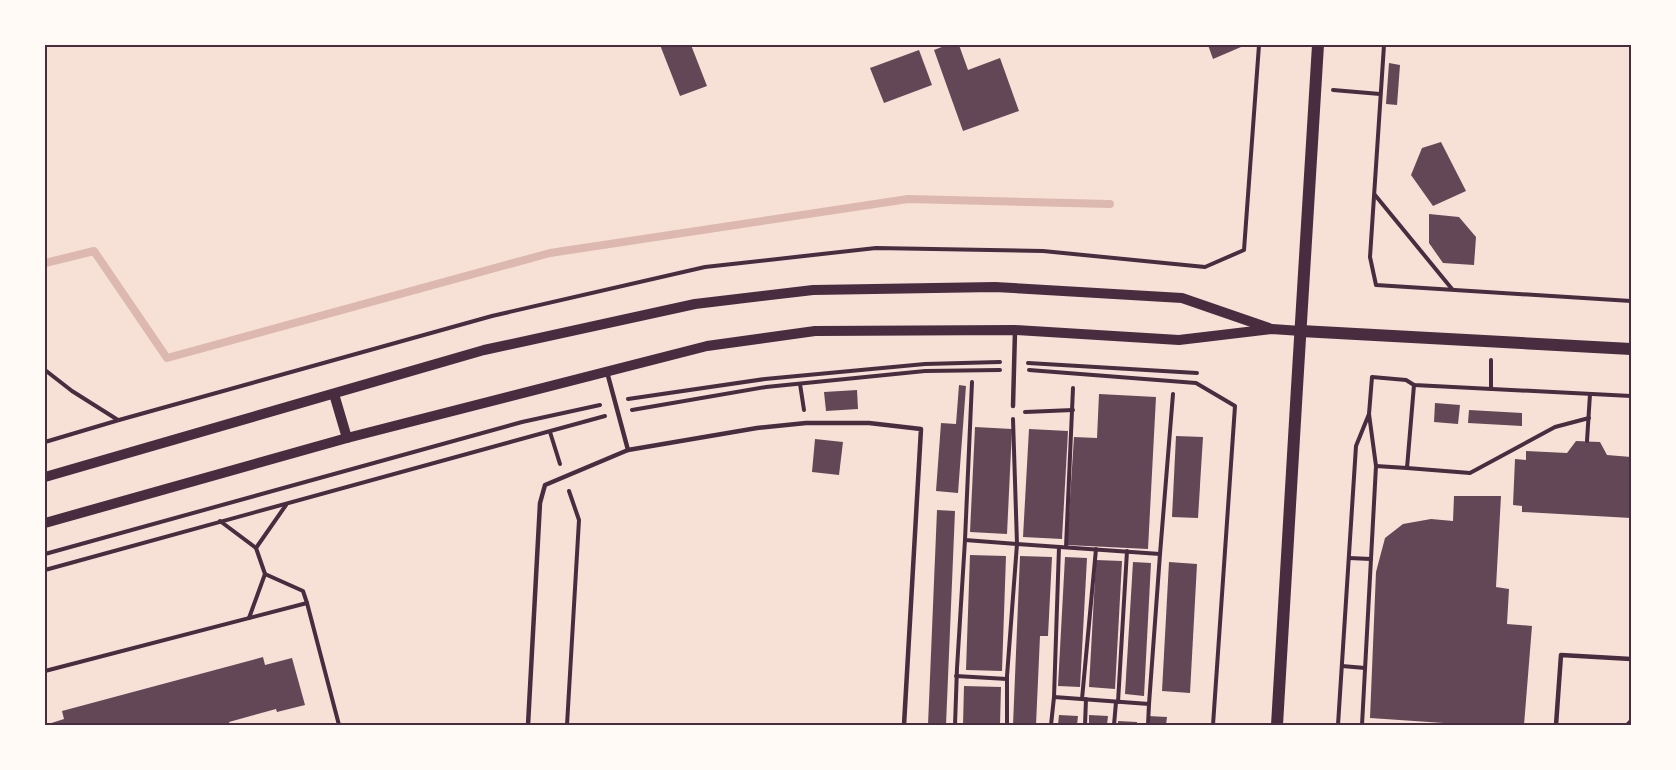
<svg xmlns="http://www.w3.org/2000/svg" width="1676" height="770" viewBox="0 0 1676 770" font-family="Inter,sans-serif">
  <style>
    .lines { fill: none; stroke-linecap: round; stroke-linejoin: round }
    .stream { stroke: #dcb8b0; stroke-width: 8 }
    .building { fill: #644757 }
    .path { stroke: #4a2c40; stroke-width: 4 }
    .service { stroke: #4a2c40; stroke-width: 4.5 }
    .tertiary { stroke: #4a2c40; stroke-width: 10 }
    .secondary { stroke: #4a2c40; stroke-width: 12 }
    .neatline { fill: none; stroke: #4a2c40; stroke-width: 2 }
  </style>
  <rect width="100%" height="100%" fill="#f7e1d7"/>
  <g class="lines">
    <polyline class="stream" points="45,263 94,251 167,358 550,253 908,199 1110,204"/>
  </g>
  <g class="building">
    <polygon points="660,45 691,45 707,86 680,96"/>
    <polygon points="947,45 959,45 968,70 1000,58 1019,111 963,131 934,50"/>
    <polygon points="1208,45 1240,45 1241,47 1213,59"/>
    <polygon points="919,50 932,85 884,103 870,68"/>
    <polygon points="1389,63 1400,65 1397,105 1386,104"/>
    <polygon points="1441,142 1466,191 1433,206 1411,175 1422,148"/>
    <polygon points="1429,214 1459,217 1476,237 1474,265 1443,263 1429,243"/>
    <polygon points="959,385 966,386 958,493 936,491 941,423 956,424"/>
    <polygon points="857,390 858,409 826,411 824,392"/>
    <polygon points="1099,394 1156,397 1148,549 1067,545 1074,437 1097,438"/>
    <polygon points="1435,403 1460,405 1458,424 1434,422"/>
    <polygon points="1469,410 1522,413 1522,426 1468,423"/>
    <polygon points="975,427 1012,429 1007,534 970,532"/>
    <polygon points="1029,429 1068,431 1062,539 1023,537"/>
    <polygon points="1176,436 1203,437 1198,518 1172,517"/>
    <polygon points="815,439 843,442 839,475 812,472"/>
    <polygon points="1576,441 1600,442 1607,455 1631,457 1631,518 1522,512 1522,506 1513,505 1515,459 1526,460 1526,451 1567,453"/>
    <polygon points="1454,496 1501,496 1496,587 1509,589 1507,624 1532,626 1524,725 1473,725 1370,718 1376,572 1385,538 1403,524 1431,519 1453,521"/>
    <polygon points="937,510 955,511 946,725 928,725"/>
    <polygon points="970,555 1006,556 1002,671 966,670"/>
    <polygon points="1020,556 1052,557 1048,636 1040,636 1036,725 1013,725"/>
    <polygon points="1065,557 1087,558 1080,687 1058,686"/>
    <polygon points="1096,560 1122,561 1115,689 1089,687"/>
    <polygon points="1133,562 1151,563 1144,696 1125,694"/>
    <polygon points="1169,562 1197,564 1190,693 1162,691"/>
    <polygon points="263,657 265,665 292,658 305,705 277,712 276,709 229,722 230,725 45,725 64,719 62,711"/>
    <polygon points="964,686 1001,687 1000,725 963,725"/>
    <polygon points="1059,715 1078,716 1077,725 1058,725"/>
    <polygon points="1089,715 1108,716 1107,725 1089,725"/>
    <polygon points="1148,716 1167,717 1166,725 1147,725"/>
    <polygon points="1118,721 1137,722 1137,725 1118,725"/>
  </g>
  <g class="lines">
    <g class="path">
      <polyline points="1384,45 1370,257 1376,285 1631,301"/>
      <polyline points="1333,90 1380,94"/>
      <polyline points="1375,195 1452,289"/>
      <polyline points="1491,360 1491,389"/>
      <polyline points="1028,363 1197,373"/>
      <polyline points="45,370 72,391 118,420"/>
      <polyline points="1029,370 1196,383 1235,406 1213,725"/>
      <polyline points="972,382 965,540 1017,544 1013,419"/>
      <polyline points="800,384 804,410"/>
      <polyline points="628,399 765,379 925,364 1000,362"/>
      <polyline points="632,410 766,387 925,371 1000,370"/>
      <polyline points="1025,412 1073,410"/>
      <polyline points="550,432 560,464"/>
      <polyline points="1587,441 1590,394"/>
      <polyline points="45,442 119,420 492,316 705,267 876,248 1043,251 1205,267 1244,250 1259,45"/>
      <polyline points="1376,466 1369,414 1372,377 1406,380 1414,385 1631,396"/>
      <polyline points="1407,468 1470,473 1555,427 1589,418"/>
      <polyline points="286,505 256,548 265,574 303,591 307,603"/>
      <polyline points="220,521 256,548"/>
      <polyline points="1066,547 1073,388"/>
      <polyline points="45,554 522,422 600,405"/>
      <polyline points="1160,554 1173,394"/>
      <polyline points="1349,558 1371,559"/>
      <polyline points="45,570 605,416"/>
      <polyline points="249,618 265,574"/>
      <polyline points="1342,666 1365,668"/>
      <polyline points="45,671 307,603 339,725"/>
      <polyline points="956,676 1007,679"/>
      <polyline points="1054,697 1059,547"/>
      <polyline points="1082,699 1096,549"/>
      <polyline points="1118,702 1127,551"/>
      <polyline points="567,725 579,520 569,491"/>
      <polyline points="955,725 957,668 965,540"/>
      <polyline points="1007,725 1007,676 1017,544 1160,554 1149,704"/>
      <polyline points="1051,725 1054,697 1149,704 1148,725"/>
      <polyline points="1085,725 1086,699"/>
      <polyline points="1114,725 1116,702"/>
      <polyline points="1338,725 1356,446 1369,414"/>
      <polyline points="1362,725 1376,466 1407,468 1414,385"/>
      <polyline points="1627,725 1631,721"/>
    </g>
    <g class="service">
      <polyline points="607,372 628,450"/>
      <polyline points="1013,406 1015,331"/>
      <polyline points="528,725 540,503 545,485 628,450 757,428 806,423 869,423 921,429 904,725"/>
      <polyline points="1556,725 1561,655 1631,659"/>
    </g>
    <g class="tertiary">
      <polyline points="334,394 347,438"/>
      <polyline points="45,477 484,350 695,304 813,290 995,287 1182,298 1269,328"/>
      <polyline points="45,523 347,438 707,346 815,331 1015,330 1179,340 1272,329 1301,331"/>
    </g>
    <g class="secondary">
      <polyline points="1301,331 1631,349"/>
      <path d="M1277,725C1291,498 1303,272 1318,45"/>
    </g>
  </g>
  <rect width="1676" height="770" fill="none" stroke="#fffaf5" stroke-width="93"/>
  <rect x="46" y="46" width="1584" height="678" class="neatline"/>
</svg>
